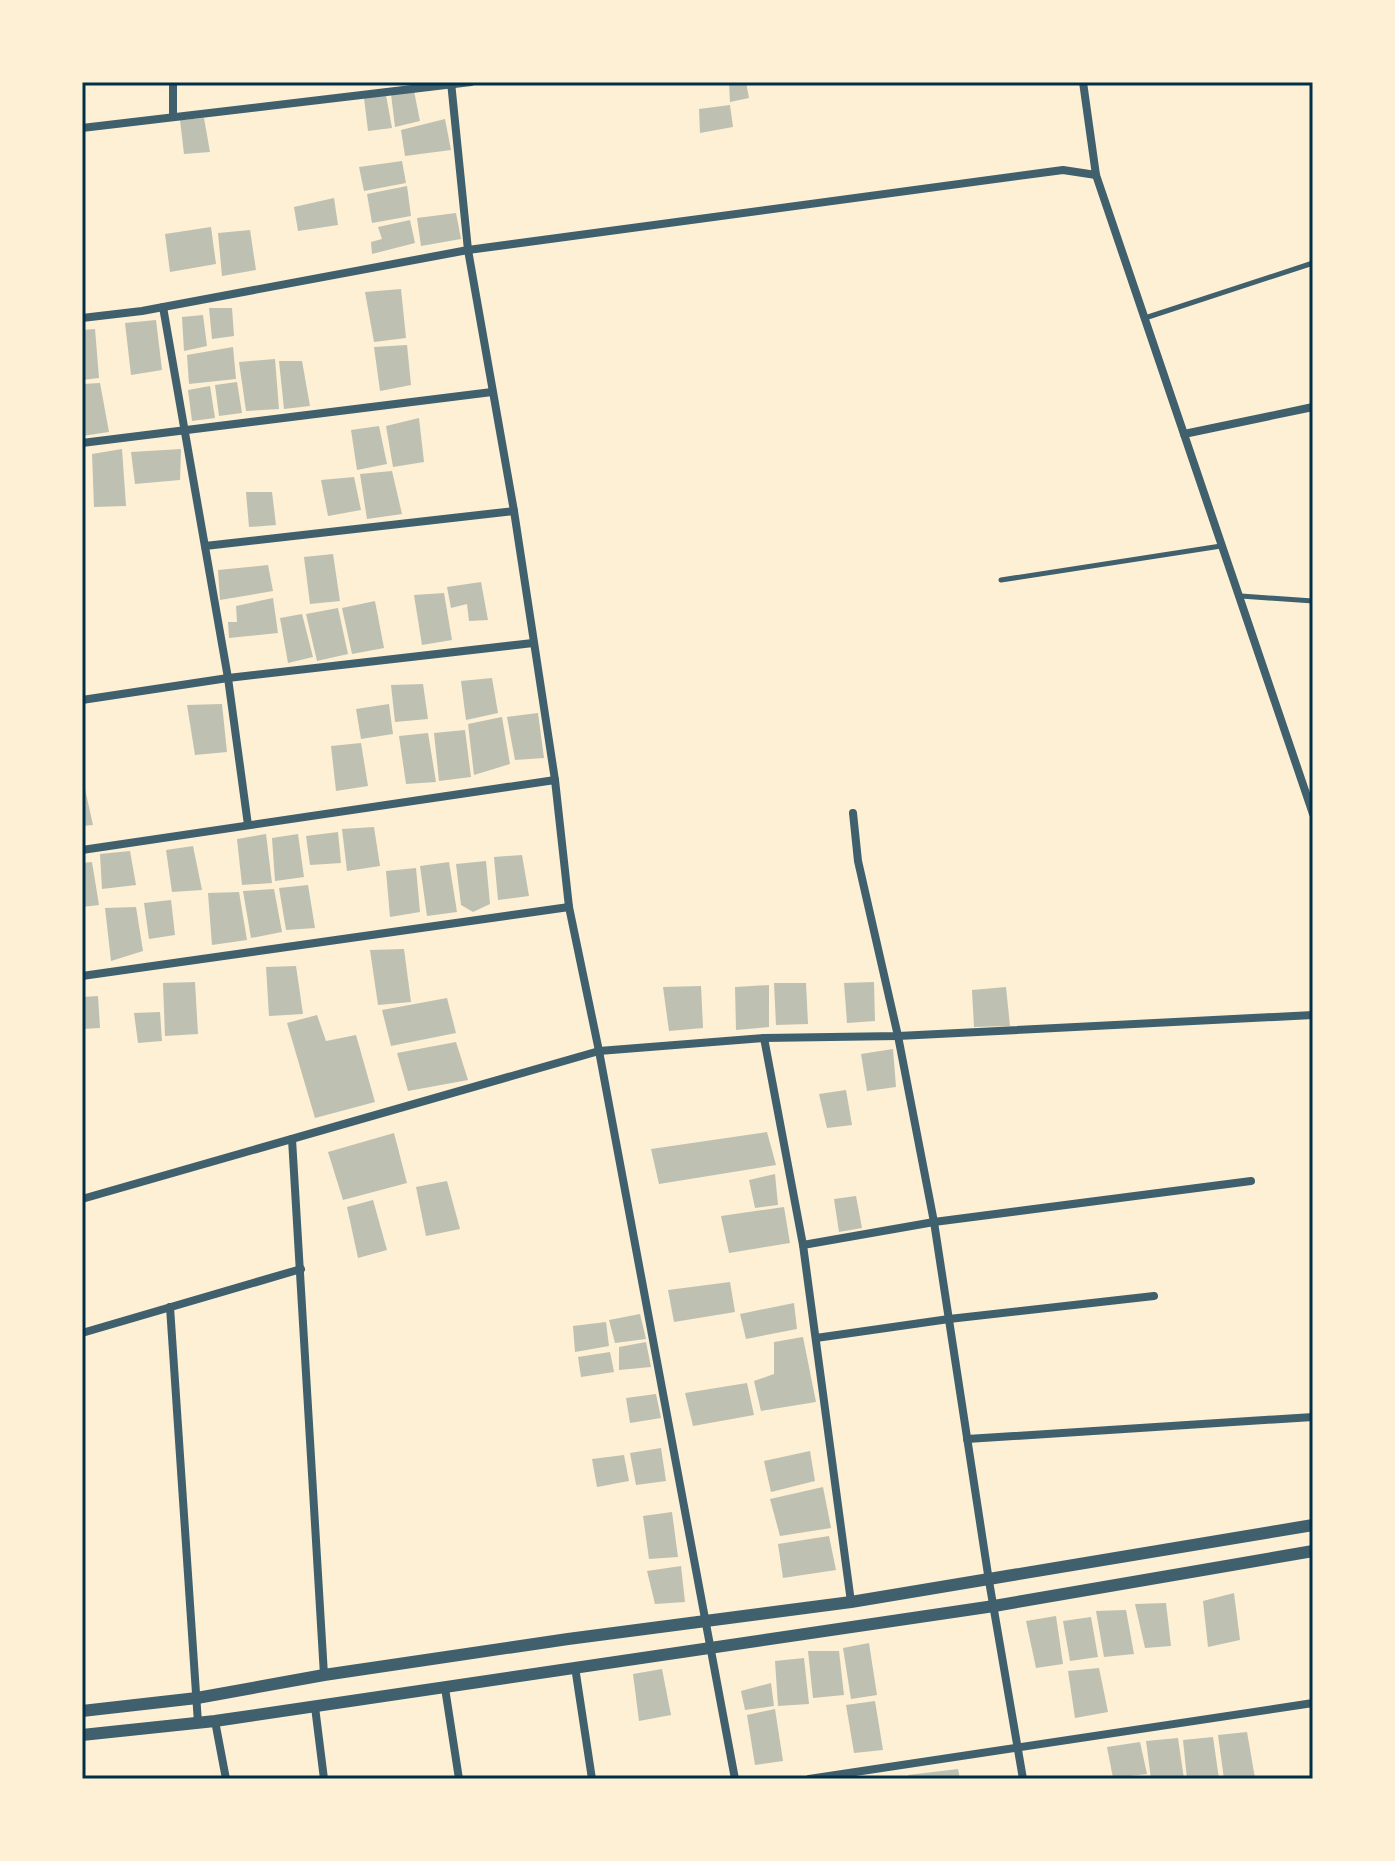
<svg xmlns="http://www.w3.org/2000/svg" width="1395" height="1861" viewBox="0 0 1395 1861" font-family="Barlow,sans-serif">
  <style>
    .building { fill: #bec0b2 }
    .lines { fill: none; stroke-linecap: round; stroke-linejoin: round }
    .service { stroke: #3f606c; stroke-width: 5 }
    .minor { stroke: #3f606c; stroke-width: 8 }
    .tertiary { stroke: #3f606c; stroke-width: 12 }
    .neatline { fill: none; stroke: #003049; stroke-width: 3 }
  </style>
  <rect width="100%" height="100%" fill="#fdf0d5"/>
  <g class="building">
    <polygon points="729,82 746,82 749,98 730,102"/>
    <polygon points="414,91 420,121 395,127 391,94"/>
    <polygon points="386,95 392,128 368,131 364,98"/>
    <polygon points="730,105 733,127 700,133 699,109"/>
    <polygon points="204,118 210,152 184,154 180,120"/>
    <polygon points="445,119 451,150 405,156 401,130"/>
    <polygon points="402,161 406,183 364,191 359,167"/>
    <polygon points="407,186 411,216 372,223 367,194"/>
    <polygon points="334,198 338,225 298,231 294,207"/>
    <polygon points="456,213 461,239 421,246 417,218"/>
    <polygon points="410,220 415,243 372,254 371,242 382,239 378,227"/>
    <polygon points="211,227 216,264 170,272 165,234"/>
    <polygon points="250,230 256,270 222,276 218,233"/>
    <polygon points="401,289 406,338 374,342 365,292"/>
    <polygon points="209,308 232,308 234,336 212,339"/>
    <polygon points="203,315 207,346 184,351 182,317"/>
    <polygon points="156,320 162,370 131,375 125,323"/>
    <polygon points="95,329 99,378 82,380 82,330"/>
    <polygon points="407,345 411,385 380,391 374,347"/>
    <polygon points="233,347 236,379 189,384 187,355"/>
    <polygon points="275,359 279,409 246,411 239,362"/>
    <polygon points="279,361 302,361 310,406 284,409"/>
    <polygon points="237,382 242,413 219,416 215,385"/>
    <polygon points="100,383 109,432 82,436 82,384"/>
    <polygon points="210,386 215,418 192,421 188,390"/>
    <polygon points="419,418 424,462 393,467 386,426"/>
    <polygon points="379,426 387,464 357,470 351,430"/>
    <polygon points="122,449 126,506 94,507 92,454"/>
    <polygon points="181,449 180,480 135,484 131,452"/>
    <polygon points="392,471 402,514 367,519 360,474"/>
    <polygon points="354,477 361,510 328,516 321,480"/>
    <polygon points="246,492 272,492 276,525 249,527"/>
    <polygon points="333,554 340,601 310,604 304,557"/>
    <polygon points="268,565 273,591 220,600 218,570"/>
    <polygon points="481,582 488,620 469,621 467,604 451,608 447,587"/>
    <polygon points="444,593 452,640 422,645 414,595"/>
    <polygon points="273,598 278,633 229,638 228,622 237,622 236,606"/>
    <polygon points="375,601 384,648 352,654 342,608"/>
    <polygon points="338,608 348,654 317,661 306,614"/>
    <polygon points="302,614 313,657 288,663 280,618"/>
    <polygon points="492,678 498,713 466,720 461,681"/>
    <polygon points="423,684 428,719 395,722 391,685"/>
    <polygon points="222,704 227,752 195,755 187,705"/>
    <polygon points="389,704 393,734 361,739 356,709"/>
    <polygon points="538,713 544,758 515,760 507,717"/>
    <polygon points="502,717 510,764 474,775 468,724"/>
    <polygon points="465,730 471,777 439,781 434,733"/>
    <polygon points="428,733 436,782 406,784 399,736"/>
    <polygon points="361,743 368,786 336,791 331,746"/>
    <polygon points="82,780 83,780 93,825 82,826"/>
    <polygon points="374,827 380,866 347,871 342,829"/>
    <polygon points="338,832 341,863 310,865 306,836"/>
    <polygon points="266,834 272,883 242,885 237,839"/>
    <polygon points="298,834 304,877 275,881 272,838"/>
    <polygon points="193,846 202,890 172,892 166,850"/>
    <polygon points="130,851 136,885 102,889 100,854"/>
    <polygon points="522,855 529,896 498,900 494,857"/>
    <polygon points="486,861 490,904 473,912 461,905 456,864"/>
    <polygon points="92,862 99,905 82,907 82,863"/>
    <polygon points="449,862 457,912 427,916 420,866"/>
    <polygon points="416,868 420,912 390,917 386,871"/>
    <polygon points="308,885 315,928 286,930 279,888"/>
    <polygon points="274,889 282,932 251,938 243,891"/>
    <polygon points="239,892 247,940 212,945 208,893"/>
    <polygon points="171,900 175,935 149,939 144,903"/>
    <polygon points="136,907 143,951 111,961 105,908"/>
    <polygon points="404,949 411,1002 378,1005 370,950"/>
    <polygon points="296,966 303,1014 269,1016 266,967"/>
    <polygon points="195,982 198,1034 165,1036 163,983"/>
    <polygon points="874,982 875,1021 847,1023 844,983"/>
    <polygon points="774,983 806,983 808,1024 776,1025"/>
    <polygon points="769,985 769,1027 736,1030 735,987"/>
    <polygon points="701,986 703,1028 669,1031 663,987"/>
    <polygon points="1006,987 1010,1026 974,1027 972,990"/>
    <polygon points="98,996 100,1028 82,1029 82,997"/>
    <polygon points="447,998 456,1033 391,1046 382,1010"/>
    <polygon points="160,1012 162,1041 138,1043 134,1013"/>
    <polygon points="317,1015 326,1041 356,1035 375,1102 315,1118 287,1023"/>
    <polygon points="456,1042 468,1080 408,1091 397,1053"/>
    <polygon points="893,1049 896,1087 867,1091 861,1054"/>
    <polygon points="846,1090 852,1125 827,1128 819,1094"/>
    <polygon points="767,1132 776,1165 659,1184 651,1149"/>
    <polygon points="394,1133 407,1183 343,1200 328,1152"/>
    <polygon points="775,1174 778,1205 755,1208 749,1180"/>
    <polygon points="447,1181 460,1229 426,1236 416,1187"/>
    <polygon points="856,1196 862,1228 839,1232 834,1199"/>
    <polygon points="373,1200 387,1250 358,1258 347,1207"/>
    <polygon points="784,1207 790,1243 729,1253 721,1216"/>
    <polygon points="730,1282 735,1312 674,1322 668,1290"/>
    <polygon points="794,1303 797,1329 746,1339 740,1314"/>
    <polygon points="640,1314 646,1339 615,1343 609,1320"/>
    <polygon points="606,1322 609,1346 575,1352 573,1326"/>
    <polygon points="803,1337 816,1402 761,1411 754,1381 774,1374 774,1342"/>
    <polygon points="646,1342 651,1367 619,1370 619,1347"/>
    <polygon points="610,1352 614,1372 581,1377 578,1357"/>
    <polygon points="747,1383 754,1415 693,1426 685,1393"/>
    <polygon points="656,1394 661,1418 630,1423 626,1398"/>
    <polygon points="661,1448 666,1481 636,1485 630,1453"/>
    <polygon points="810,1451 815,1481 771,1492 764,1461"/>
    <polygon points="624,1455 629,1481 597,1487 592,1459"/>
    <polygon points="823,1487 831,1528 780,1536 770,1499"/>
    <polygon points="672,1512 678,1557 649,1559 643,1516"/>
    <polygon points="829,1536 836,1570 783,1578 778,1544"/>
    <polygon points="681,1566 685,1602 655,1604 647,1571"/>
    <polygon points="1234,1593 1240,1640 1208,1647 1203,1601"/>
    <polygon points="1166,1603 1171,1646 1145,1648 1135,1604"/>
    <polygon points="1126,1610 1134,1654 1104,1657 1096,1611"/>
    <polygon points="1056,1616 1063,1664 1036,1668 1026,1621"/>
    <polygon points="1091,1617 1098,1657 1070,1661 1063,1621"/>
    <polygon points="869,1643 877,1695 851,1699 843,1648"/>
    <polygon points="808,1651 839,1651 844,1695 813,1698"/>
    <polygon points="804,1658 809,1704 778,1706 775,1661"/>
    <polygon points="1099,1668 1108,1712 1075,1718 1068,1671"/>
    <polygon points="662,1669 671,1715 639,1721 633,1674"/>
    <polygon points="771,1683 774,1706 745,1710 741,1691"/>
    <polygon points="875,1701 883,1750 854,1753 846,1705"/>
    <polygon points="775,1709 783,1761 755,1765 747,1715"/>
    <polygon points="1247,1732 1255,1778 1224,1779 1218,1735"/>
    <polygon points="1213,1737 1219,1779 1187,1779 1183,1740"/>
    <polygon points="1178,1738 1184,1779 1151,1779 1146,1741"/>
    <polygon points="1140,1742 1147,1774 1113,1778 1107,1747"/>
    <polygon points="958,1769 960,1779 909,1779 908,1775"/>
  </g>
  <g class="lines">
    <g class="service">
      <polyline points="1145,318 1313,263"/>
      <polyline points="1001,580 1221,546"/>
      <polyline points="1241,596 1313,601"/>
    </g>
    <g class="minor">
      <polyline points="451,82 468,250 514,511 555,780 569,907 599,1051 735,1779"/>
      <polyline points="173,116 173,82"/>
      <polyline points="82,128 471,82"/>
      <polyline points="1096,175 1313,814"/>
      <polyline points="163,307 228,678 248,825"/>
      <polyline points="82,318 142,311 468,250 1063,170 1096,175 1083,82"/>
      <polyline points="1184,434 1313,407"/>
      <polyline points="82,443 492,392"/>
      <polyline points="205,546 514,511"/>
      <polyline points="82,700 228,678 533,643"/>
      <polyline points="853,813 858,861 898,1036 934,1222 989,1581 1023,1779"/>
      <polyline points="82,850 555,780"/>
      <polyline points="82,976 569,907"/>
      <polyline points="764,1038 803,1245 851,1602"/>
      <polyline points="292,1139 324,1675"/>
      <polyline points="82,1199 599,1051 764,1038 898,1036 1313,1015"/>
      <polyline points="803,1245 934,1222 1251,1181"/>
      <polyline points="170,1307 198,1723"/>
      <polyline points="82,1333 301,1269"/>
      <polyline points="816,1338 949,1319 1154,1296"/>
      <polyline points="967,1439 1313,1417"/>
      <polyline points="575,1667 592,1779"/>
      <polyline points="445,1688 459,1779"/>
      <polyline points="315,1707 324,1779"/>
      <polyline points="215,1721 226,1779"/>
      <polyline points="809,1779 1313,1703"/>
    </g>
    <g class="tertiary">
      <polyline points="82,1711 197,1698 324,1675 568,1639 851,1602 1313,1525"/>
      <polyline points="82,1735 215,1721 994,1606 1313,1551"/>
    </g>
  </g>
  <rect width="1395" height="1861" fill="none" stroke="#fdf0d5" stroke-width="168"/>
  <rect x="84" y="84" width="1227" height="1693" class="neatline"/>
</svg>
